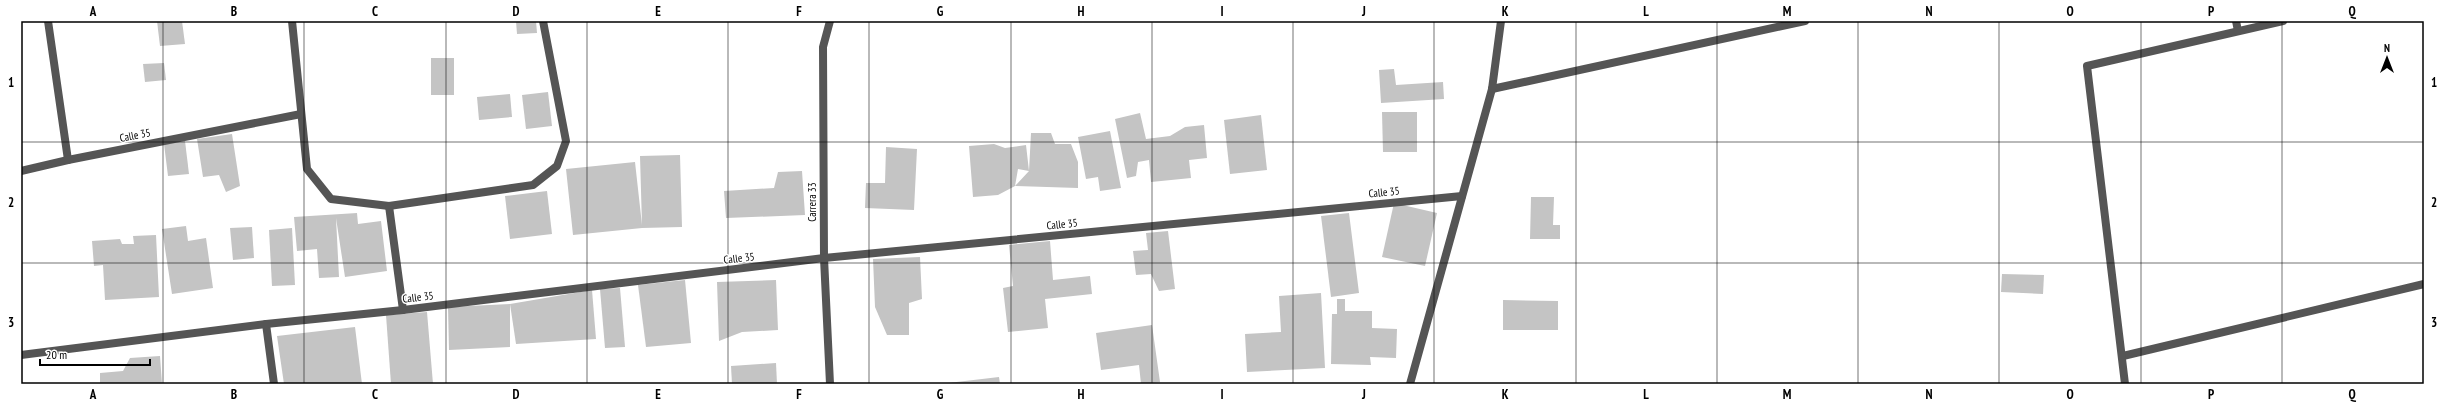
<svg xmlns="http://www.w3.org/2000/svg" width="2445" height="405" viewBox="0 0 2445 405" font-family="'PT Sans Narrow',sans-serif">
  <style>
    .building { fill: #c4c4c4 }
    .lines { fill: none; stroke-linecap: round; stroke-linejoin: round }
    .minor { stroke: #555; stroke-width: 8 }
    .grid { fill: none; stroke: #000; stroke-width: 1; stroke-opacity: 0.55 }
    .labels { text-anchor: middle; stroke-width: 3; stroke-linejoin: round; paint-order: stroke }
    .street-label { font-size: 11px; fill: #000; stroke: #fff }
    .neatline { fill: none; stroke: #000; stroke-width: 1.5 }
    .grid-label { font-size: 13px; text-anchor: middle; font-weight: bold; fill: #000 }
  </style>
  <rect width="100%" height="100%" fill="#fff"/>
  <g class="building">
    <polygon points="157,21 182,21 185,44 160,46"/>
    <polygon points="516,21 536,21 537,33 517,34"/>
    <rect x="431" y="58" width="23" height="37"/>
    <polygon points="164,63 166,80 145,82 143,64"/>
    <polygon points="1394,69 1396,85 1443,82 1444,99 1381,103 1379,70"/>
    <polygon points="548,92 552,126 526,129 522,95"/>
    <polygon points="510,94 512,117 479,120 477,97"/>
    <polygon points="1382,112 1417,112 1417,152 1383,152"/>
    <polygon points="1140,113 1146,139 1170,136 1185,127 1204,125 1207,158 1189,160 1191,178 1151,182 1149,160 1138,162 1136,176 1127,178 1115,119"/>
    <polygon points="1261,115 1267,170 1230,174 1224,120"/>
    <polygon points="1110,131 1121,188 1100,191 1098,177 1086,179 1078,137"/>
    <polygon points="1031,133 1051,133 1055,144 1071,144 1078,162 1078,188 1015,186 1029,171 1018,169 1015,186 998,195 973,197 969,146 994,144 1005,148 1026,145 1029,171"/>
    <polygon points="232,134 240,186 226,192 219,175 203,177 197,139"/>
    <polygon points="185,141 189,174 168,176 164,144"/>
    <polygon points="886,147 917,149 914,210 865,208 866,183 885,183"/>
    <polygon points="680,155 682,227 642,228 573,235 566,169 635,162 642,225 640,156"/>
    <polygon points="802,171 805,215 726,218 724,191 774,188 778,172"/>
    <polygon points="547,191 552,234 510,239 505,196"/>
    <polygon points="1531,197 1554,197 1553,225 1560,225 1560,239 1530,239"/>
    <polygon points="1394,203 1437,213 1425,266 1382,257"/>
    <polygon points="357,213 358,224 381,221 387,271 345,277 336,218 339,277 319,278 317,249 297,251 294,217"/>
    <polygon points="1349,213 1359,293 1331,297 1321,216"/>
    <polygon points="186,226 188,241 206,238 213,288 172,294 162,229"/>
    <polygon points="252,227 254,258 233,260 230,228"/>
    <polygon points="292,228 295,285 272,286 269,230"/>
    <polygon points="1168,231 1175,289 1159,291 1151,274 1136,275 1133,251 1148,250 1146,233"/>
    <polygon points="156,235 159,297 105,300 103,265 94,266 92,241 120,239 122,244 134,244 133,236"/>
    <polygon points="1050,241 1053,280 1090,276 1092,294 1045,299 1048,328 1008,332 1003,288 1013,286 1009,245"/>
    <polygon points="920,257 922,299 909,303 909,335 887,335 875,307 873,259"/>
    <polygon points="2002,274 2044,275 2043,294 2001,292"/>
    <polygon points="685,280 691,343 646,347 638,285"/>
    <polygon points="776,280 778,330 742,332 719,341 717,282"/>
    <polygon points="620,288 625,347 605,348 600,289"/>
    <polygon points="592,290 596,339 516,344 510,304"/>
    <polygon points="1321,293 1325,368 1247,372 1245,334 1281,332 1279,296"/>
    <polygon points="1337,299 1345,299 1345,311 1372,311 1372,328 1397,329 1396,358 1370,357 1371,365 1331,364 1332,314 1337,314"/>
    <polygon points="1503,300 1558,301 1558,330 1503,330"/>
    <polygon points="510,304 510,347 449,350 448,307"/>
    <polygon points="427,312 433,384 391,384 386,315"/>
    <polygon points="1152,325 1160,382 1141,384 1139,365 1101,370 1096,333"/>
    <polygon points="355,327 362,384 284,384 277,336"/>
    <polygon points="160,356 162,384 100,384 100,373 123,371 130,358"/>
    <polygon points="776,363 777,384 732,384 731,366"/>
    <polygon points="999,377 1000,384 948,384 948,383"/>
  </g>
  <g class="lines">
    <g class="minor">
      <polyline points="48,21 68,160"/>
      <polyline points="292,21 307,169 331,199 389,206 533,185 557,166 566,141 543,21"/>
      <polyline points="830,21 823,47 824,258 830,384"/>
      <polyline points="2236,21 2238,31"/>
      <polyline points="1492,89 1805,21"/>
      <polyline points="21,171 68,160 301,114"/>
      <polyline points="389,206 403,310"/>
      <polyline points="266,324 274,384"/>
      <polyline points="21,355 266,324 403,310 824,258 1462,196"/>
      <polyline points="2123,356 2424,284"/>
      <polyline points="1410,384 1492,89 1501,21"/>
      <polyline points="2125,384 2087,66 2283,21"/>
    </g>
  </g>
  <path class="grid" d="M163,21V384M304,21V384M446,21V384M587,21V384M728,21V384M869,21V384M1011,21V384M1152,21V384M1293,21V384M1434,21V384M1576,21V384M1717,21V384M1858,21V384M1999,21V384M2141,21V384M2282,21V384M21,142H2424M21,263H2424"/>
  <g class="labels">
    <g class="street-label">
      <text transform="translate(135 135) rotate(-11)" y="4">Calle 35</text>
      <text transform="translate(1384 192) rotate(-6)" y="4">Calle 35</text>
      <text transform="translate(812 202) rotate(-90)" y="4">Carrera 33</text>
      <text transform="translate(1062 224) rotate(-6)" y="4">Calle 35</text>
      <text transform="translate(739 258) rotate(-7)" y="4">Calle 35</text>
      <text transform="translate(418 297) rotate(-7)" y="4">Calle 35</text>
    </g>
  </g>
  <rect width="2445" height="405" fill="none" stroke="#ffffff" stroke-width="44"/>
  <g transform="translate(2387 58)" stroke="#ffffff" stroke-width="3" paint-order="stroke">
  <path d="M0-3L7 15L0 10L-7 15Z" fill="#000000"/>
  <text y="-6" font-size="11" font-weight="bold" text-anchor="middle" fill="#000000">N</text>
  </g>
  <path d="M40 359v6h110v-6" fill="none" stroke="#000000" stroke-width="2"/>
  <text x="46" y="359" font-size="12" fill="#000000" stroke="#ffffff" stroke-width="3" paint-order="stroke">20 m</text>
  <rect x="22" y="22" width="2401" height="361" class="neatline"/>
  <g class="grid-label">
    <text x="93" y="16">A</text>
    <text x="234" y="16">B</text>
    <text x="375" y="16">C</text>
    <text x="516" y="16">D</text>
    <text x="658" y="16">E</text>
    <text x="799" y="16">F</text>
    <text x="940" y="16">G</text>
    <text x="1081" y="16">H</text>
    <text x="1222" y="16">I</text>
    <text x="1364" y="16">J</text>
    <text x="1505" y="16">K</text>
    <text x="1646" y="16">L</text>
    <text x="1787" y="16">M</text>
    <text x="1929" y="16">N</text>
    <text x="2070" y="16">O</text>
    <text x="2211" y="16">P</text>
    <text x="2352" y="16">Q</text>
    <text x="11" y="87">1</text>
    <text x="2434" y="87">1</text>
    <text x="11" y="207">2</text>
    <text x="2434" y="207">2</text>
    <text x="11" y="327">3</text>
    <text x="2434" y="327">3</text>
    <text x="93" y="399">A</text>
    <text x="234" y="399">B</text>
    <text x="375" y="399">C</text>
    <text x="516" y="399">D</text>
    <text x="658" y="399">E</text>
    <text x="799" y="399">F</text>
    <text x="940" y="399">G</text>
    <text x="1081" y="399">H</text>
    <text x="1222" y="399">I</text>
    <text x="1364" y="399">J</text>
    <text x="1505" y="399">K</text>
    <text x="1646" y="399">L</text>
    <text x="1787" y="399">M</text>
    <text x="1929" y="399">N</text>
    <text x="2070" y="399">O</text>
    <text x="2211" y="399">P</text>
    <text x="2352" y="399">Q</text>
  </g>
</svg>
